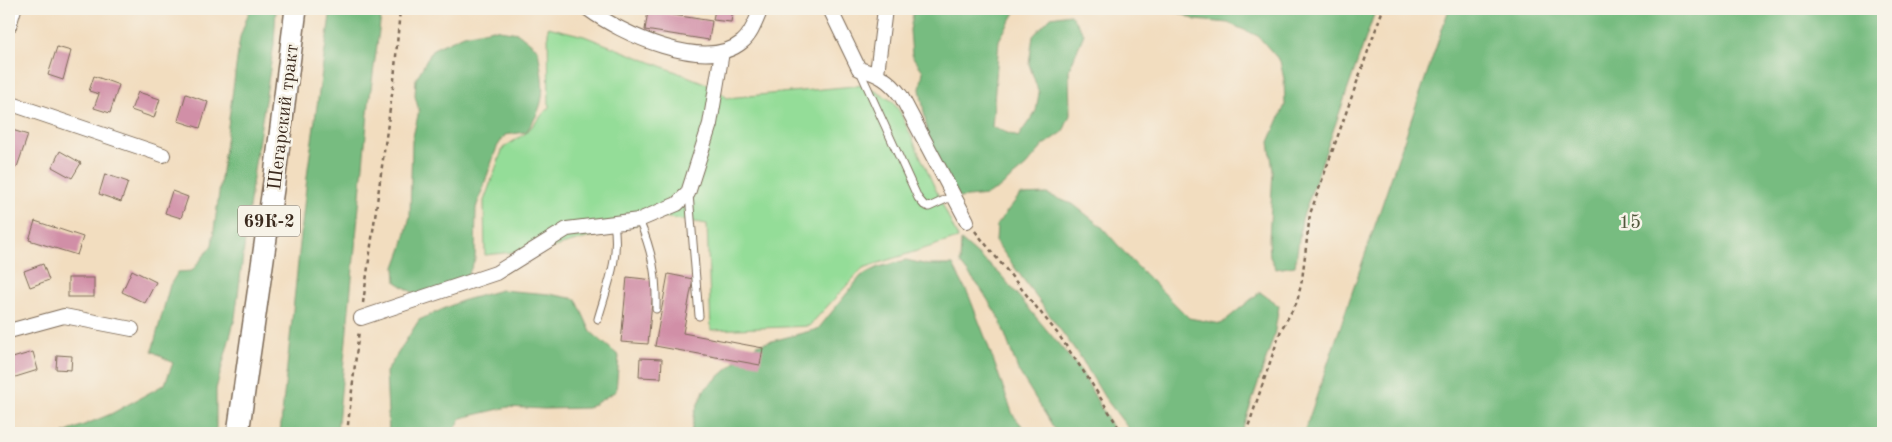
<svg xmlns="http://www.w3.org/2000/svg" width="1892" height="442" viewBox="0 0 1892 442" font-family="'Old Standard TT',serif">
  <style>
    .green { fill: #94dd98; stroke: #68845b }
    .forest { fill: #77bc80; stroke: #59734f }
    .building { fill: #d18fa7 }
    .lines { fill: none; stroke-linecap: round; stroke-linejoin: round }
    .lane-casing { stroke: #7b6956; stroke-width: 9 }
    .street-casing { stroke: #7b6956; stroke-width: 16 }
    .primary-casing { stroke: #7b6956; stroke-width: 24 }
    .path { stroke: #7b6956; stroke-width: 2.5; stroke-dasharray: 4 4; stroke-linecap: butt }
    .lane { stroke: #fff; stroke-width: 7 }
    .street { stroke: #fff; stroke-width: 14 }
    .primary { stroke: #fff; stroke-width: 21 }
    .labels { text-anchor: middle; stroke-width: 5; stroke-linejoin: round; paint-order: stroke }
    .shield { fill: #f7f3e8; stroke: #73665b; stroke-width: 1 }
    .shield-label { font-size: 18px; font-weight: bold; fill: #3b2a1e }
    .street-label { font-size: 19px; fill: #3b2a1e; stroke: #f7f3e8 }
    .park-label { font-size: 19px; fill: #51573c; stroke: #f7f3e8 }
  </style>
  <rect width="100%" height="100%" fill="#f7f3e8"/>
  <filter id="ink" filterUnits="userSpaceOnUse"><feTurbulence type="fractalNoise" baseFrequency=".02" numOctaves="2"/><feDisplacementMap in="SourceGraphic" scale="10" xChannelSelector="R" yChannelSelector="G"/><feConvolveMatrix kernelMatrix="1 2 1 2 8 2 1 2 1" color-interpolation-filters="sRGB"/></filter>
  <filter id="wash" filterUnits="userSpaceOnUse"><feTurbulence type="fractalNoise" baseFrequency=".0096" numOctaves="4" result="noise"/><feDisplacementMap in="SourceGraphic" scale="20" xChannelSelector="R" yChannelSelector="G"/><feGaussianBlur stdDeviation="1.12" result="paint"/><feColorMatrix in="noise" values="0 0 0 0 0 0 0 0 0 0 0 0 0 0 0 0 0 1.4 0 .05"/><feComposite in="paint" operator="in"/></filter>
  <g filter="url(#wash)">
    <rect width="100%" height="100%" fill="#f2ddbf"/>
    <polygon class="green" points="548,27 584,36 715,87 727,98 865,85 892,101 900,112 958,238 863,268 809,326 711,330 707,224 663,217 551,248 485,255 484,201 503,148 526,133 549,107"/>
    <g class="forest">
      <polygon points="250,9 276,9 274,44 254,170 235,318 216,389 216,433 64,433 111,414 165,384 173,363 152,351 170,285 178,272 192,271 212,245 240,37"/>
      <polygon points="331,9 382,9 369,103 337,433 280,433 308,168"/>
      <polygon points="914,9 1017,9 999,40 992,127 1018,137 1036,111 1039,93 1029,64 1033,36 1051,17 1070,14 1084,34 1069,70 1070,115 1063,132 1043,146 1026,166 998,189 986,195 959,198 931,153 920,89 923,71 912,56 910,30"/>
      <polygon points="1170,9 1376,9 1302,219 1295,266 1276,269 1270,257 1269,239 1273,171 1269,142 1285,105 1284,79 1280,61 1258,36 1228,23 1196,20"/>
      <polygon points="1449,9 1883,9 1883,433 1304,433"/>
      <path d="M493,29L518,33L538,49C543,85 549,101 526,132L505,135L497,147L476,208L475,259L464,285L415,294L396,282L395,267L402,248L410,216L412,141L419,111L415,96L416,79L433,49L464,35Z"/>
      <polygon points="1047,194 1074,205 1102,227 1131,260 1189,318 1221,324 1260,292 1279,306 1274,336 1241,433 1132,433 1105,398 1081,358 996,242 997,224 1020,195"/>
      <polygon points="961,240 1000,274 1081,371 1115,433 1057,433 1018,370 999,318 981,289 960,263"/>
      <polygon points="906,260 928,265 953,265 969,296 985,337 1013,415 1028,433 691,433 695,411 704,390 734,363 757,345 818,329 861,276 879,267"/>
      <polygon points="501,290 549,294 576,299 591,332 619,356 616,391 588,408 544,409 508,407 461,418 453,433 389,433 386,372 419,320 461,301"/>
    </g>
    <g id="blocks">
      <g class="building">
        <polygon points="715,9 733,9 731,22 713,20"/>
        <polygon points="648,11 712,21 709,40 645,30"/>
        <polygon points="57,47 71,51 63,80 48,75"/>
        <polygon points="94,76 119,85 110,113 94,108 99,94 89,91"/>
        <polygon points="138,92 160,99 154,118 131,110"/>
        <polygon points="186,94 208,102 200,128 178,121"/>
        <polygon points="9,129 28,135 17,167 9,164"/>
        <polygon points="60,151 81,163 72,178 52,167"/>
        <polygon points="105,174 128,182 121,202 99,194"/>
        <polygon points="172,191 188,197 181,218 165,213"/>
        <polygon points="35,221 83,237 77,255 29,240"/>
        <polygon points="43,264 49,280 30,287 24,271"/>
        <polygon points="132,270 156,282 145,303 122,292"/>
        <polygon points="668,274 693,279 683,333 763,348 760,365 655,346"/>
        <polygon points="627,277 654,280 648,344 621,342"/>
        <rect x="68" y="278" width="26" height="19"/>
        <polygon points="33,352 38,370 9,379 9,359"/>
        <polygon points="57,355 72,356 71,370 56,369"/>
        <polygon points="640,358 662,359 661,378 639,377"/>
      </g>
    </g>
  </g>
  <g filter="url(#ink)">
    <use href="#blocks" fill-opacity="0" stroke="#7b6956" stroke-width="1"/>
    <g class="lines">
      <g class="lane-casing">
        <g id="lane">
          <polyline points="859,69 918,198 924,205 929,207 953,196"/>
          <polyline points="689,194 699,316"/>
          <path d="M639,220C652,251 657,275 656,309"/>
          <path d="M598,319C607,287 620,258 614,224"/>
        </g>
      </g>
      <g class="street-casing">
        <g id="street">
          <path d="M588,9C620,33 705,73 742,42C752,34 756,20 761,9"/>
          <path d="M830,9L859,69C879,74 889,80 901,96L967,221"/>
          <polyline points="9,26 14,9"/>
          <polyline points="877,73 885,9"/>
          <polyline points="9,103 163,155"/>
          <polyline points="361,318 496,273 567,229 639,220 677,204 688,193 710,124 722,52"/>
          <polyline points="9,331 64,316 132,329"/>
        </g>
      </g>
      <g class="primary-casing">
        <polyline id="primary" points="238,433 275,175 296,9"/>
      </g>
      <g class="path">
        <polyline points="975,231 1058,334 1090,381 1122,433"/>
        <polyline points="363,303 394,80 400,9"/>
        <polyline points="347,433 359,330"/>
        <polyline points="1246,433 1281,330 1297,302 1302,280 1310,214 1383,9"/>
      </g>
      <use href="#lane" class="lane"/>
      <use href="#street" class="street"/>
      <use href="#primary" class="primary"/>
    </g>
  </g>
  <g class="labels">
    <rect class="shield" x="238" y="205.5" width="62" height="31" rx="4"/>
    <g class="shield-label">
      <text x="269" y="227">69К-2</text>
    </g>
    <g class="street-label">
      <text transform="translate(282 117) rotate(-83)" y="7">Шегарский тракт</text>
    </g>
    <g class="park-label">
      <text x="1630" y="228">15</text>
    </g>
  </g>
  <rect width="1892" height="442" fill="none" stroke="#f7f3e8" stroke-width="30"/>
</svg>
